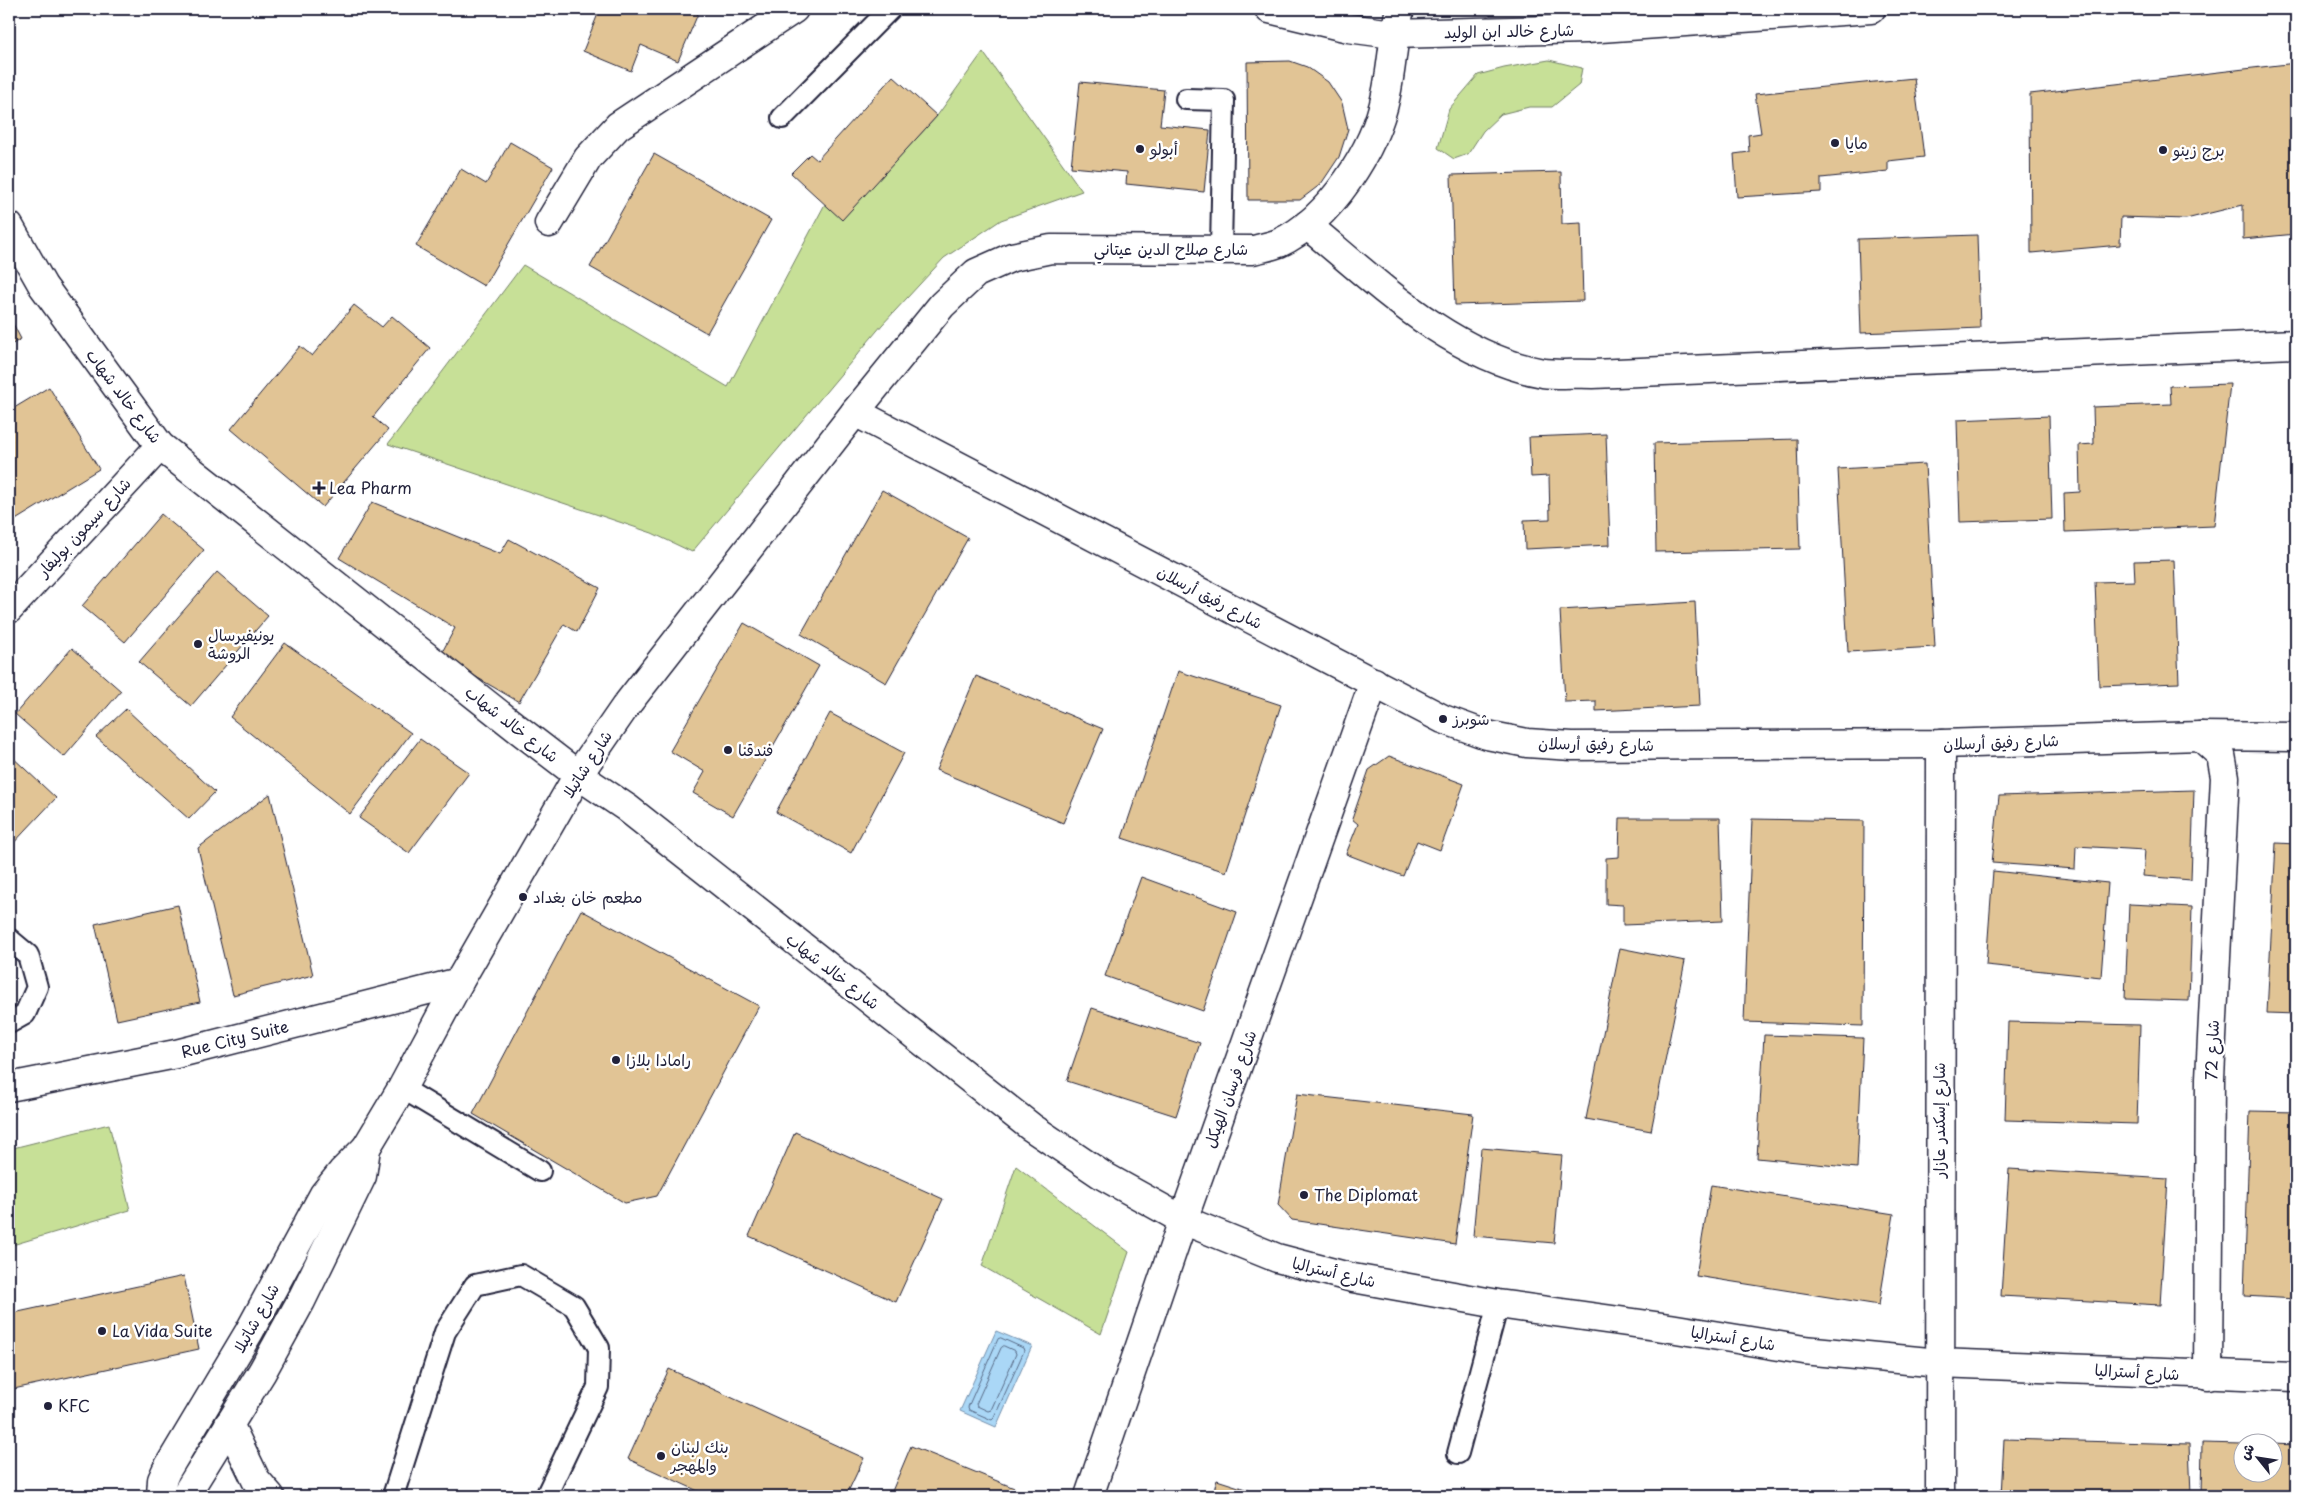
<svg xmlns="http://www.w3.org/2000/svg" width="2305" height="1505" viewBox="0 0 2305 1505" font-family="'Playpen Sans','Playpen Sans Arabic',sans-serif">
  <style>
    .green { fill: #c7e097; stroke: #748169 }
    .water { fill: #aad7f6; stroke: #748fab }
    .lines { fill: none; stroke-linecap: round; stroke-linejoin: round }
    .shore { stroke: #586a86; stroke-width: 1 }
    .building { fill: #e1c495; stroke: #22223b }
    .service-casing { stroke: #22223b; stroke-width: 24 }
    .minor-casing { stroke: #22223b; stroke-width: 31 }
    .secondary-casing { stroke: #22223b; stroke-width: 31 }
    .trunk-casing { stroke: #22223b; stroke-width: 31 }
    .service { stroke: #fff; stroke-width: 20 }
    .minor { stroke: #fff; stroke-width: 28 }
    .secondary { stroke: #fff; stroke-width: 28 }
    .trunk { stroke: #fff; stroke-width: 28 }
    .poi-dot { fill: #22223b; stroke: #fff; stroke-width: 2 }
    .labels { text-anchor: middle; stroke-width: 5; stroke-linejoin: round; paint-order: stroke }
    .street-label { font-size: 16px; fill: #22223b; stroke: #fff }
    .poi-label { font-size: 16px; fill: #22223b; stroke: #fff; text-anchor: start }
  </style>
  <rect width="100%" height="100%" fill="#fff"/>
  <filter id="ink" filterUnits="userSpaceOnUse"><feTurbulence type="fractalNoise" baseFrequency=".02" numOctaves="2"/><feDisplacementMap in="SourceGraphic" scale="10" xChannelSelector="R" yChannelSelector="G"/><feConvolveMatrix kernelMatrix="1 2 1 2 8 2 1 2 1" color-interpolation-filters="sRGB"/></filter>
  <g filter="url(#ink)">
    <g class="green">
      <polygon points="983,52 1082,191 1001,220 944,258 882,325 692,552 652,533 388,444 523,265 728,387 825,204 842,219 937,116"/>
      <polygon points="1549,60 1582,68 1579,85 1552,107 1529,107 1501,114 1483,131 1468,154 1454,159 1438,148 1449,109 1478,75 1504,68"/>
      <polygon points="109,1124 130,1210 9,1246 9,1149"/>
      <polygon points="1016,1166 1129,1252 1101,1334 982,1266"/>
    </g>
    <polygon class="water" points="996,1331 1032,1346 996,1427 960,1411"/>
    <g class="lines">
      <g class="shore">
        <polygon points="1001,1338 1023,1348 1024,1351 994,1418 992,1420 969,1410 968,1407 998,1339"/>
        <polygon points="1004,1346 1015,1351 1016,1354 991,1410 988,1411 977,1406 976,1404 1001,1348"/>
      </g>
    </g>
    <g class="building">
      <polygon points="600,9 700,9 678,61 641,45 631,71 583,51"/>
      <polygon points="1290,61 1307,67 1328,82 1342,103 1348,129 1339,157 1321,184 1300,200 1248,200 1247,62"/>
      <polygon points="2296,63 2296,234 2243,239 2243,205 2186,219 2121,217 2120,245 2031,253 2030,94"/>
      <polygon points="893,76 937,116 842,220 791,173 810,154 817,160"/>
      <polygon points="1914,78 1924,157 1888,161 1888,171 1821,178 1821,192 1737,197 1734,154 1749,152 1748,135 1761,133 1755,94"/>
      <polygon points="1080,82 1164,90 1160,125 1210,130 1204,192 1126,184 1127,172 1071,167"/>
      <polygon points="510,142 553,167 484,286 416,246 461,169 486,184"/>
      <polygon points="654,154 771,220 707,333 590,267"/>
      <polygon points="1561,172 1562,224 1581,223 1583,301 1455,305 1451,175"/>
      <polygon points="1977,235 1980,328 1861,333 1858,239"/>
      <polygon points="354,305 382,327 392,316 430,348 373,417 388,430 323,507 231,429 300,346 312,356"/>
      <polygon points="9,316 21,339 9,346"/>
      <polygon points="2230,384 2214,526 2065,532 2064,493 2080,492 2079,445 2094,444 2093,407 2171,404 2170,386"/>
      <polygon points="49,387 99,469 9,524 9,443 12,441 9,436 9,411"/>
      <polygon points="2049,416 2052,519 1960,522 1957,420"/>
      <polygon points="1606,434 1610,545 1525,549 1524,520 1550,519 1549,476 1531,477 1529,437"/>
      <polygon points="1797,439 1800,549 1656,552 1654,443"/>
      <polygon points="1925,464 1935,647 1848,652 1838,469"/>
      <polygon points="882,490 968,538 886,683 801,634"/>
      <polygon points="372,502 500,554 509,539 600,588 577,632 564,624 519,702 440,656 455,628 339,558"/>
      <polygon points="161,514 204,550 125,642 82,606"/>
      <polygon points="2174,560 2179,683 2099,686 2095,582 2135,581 2134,561"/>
      <polygon points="217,572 268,616 191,706 139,662"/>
      <polygon points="1695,602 1700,706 1596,711 1596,701 1565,702 1560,610"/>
      <polygon points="744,623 819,666 733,816 693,793 705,772 670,751"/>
      <polygon points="285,643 411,733 350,814 230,717"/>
      <polygon points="72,648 121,691 64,757 15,714"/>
      <polygon points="1178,671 1281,705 1226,872 1122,838"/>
      <polygon points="976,676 1103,729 1063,823 936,770"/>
      <polygon points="126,709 215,792 189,819 96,737"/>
      <polygon points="830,713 904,753 851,853 776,812"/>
      <polygon points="420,739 469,773 409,853 359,818"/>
      <polygon points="9,754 56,798 9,848"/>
      <polygon points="1389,756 1464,784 1440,850 1417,841 1403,876 1346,854 1358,824 1352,819 1369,770"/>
      <polygon points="2194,790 2191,880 2143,876 2145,850 2076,846 2075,869 1992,863 1999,796"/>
      <polygon points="270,794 313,975 233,995 198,848"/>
      <polygon points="1620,818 1720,818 1723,921 1623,925 1623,905 1606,904 1606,858 1619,857"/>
      <polygon points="1752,819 1864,821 1863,1026 1744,1022"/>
      <polygon points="2276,843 2296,844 2296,1014 2267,1013"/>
      <polygon points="1993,871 2108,883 2101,977 1986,965"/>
      <polygon points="1141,877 1237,912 1203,1011 1105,976"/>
      <polygon points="2129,904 2192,907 2189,1001 2125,999"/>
      <polygon points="178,905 200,1002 117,1020 95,924"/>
      <polygon points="581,910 759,1006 657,1196 625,1203 473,1114"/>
      <polygon points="1620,948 1685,961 1651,1131 1586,1119"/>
      <polygon points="1092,1008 1200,1043 1176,1116 1067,1081"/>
      <polygon points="2008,1022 2140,1025 2137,1124 2005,1120"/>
      <polygon points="1764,1035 1863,1038 1857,1168 1757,1158"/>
      <polygon points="1297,1094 1473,1114 1455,1244 1292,1220 1278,1205"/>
      <polygon points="2250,1111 2296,1112 2296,1299 2244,1296"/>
      <polygon points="795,1132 943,1199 896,1302 749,1236"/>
      <polygon points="1481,1148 1562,1155 1554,1243 1473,1236"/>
      <polygon points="2009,1169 2168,1179 2160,1305 2001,1296"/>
      <polygon points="1711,1185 1894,1214 1879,1305 1696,1276"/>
      <polygon points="184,1276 199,1349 9,1390 9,1314"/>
      <polygon points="669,1369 864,1458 846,1496 709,1496 628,1459"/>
      <polygon points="2004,1439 2189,1444 2191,1496 2001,1496"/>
      <polygon points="2202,1443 2242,1444 2242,1472 2272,1472 2272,1444 2296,1445 2296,1496 2201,1496"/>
      <polygon points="911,1446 1034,1496 890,1496"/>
      <polygon points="1217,1480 1267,1496 1212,1496"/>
    </g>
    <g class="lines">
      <g class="service-casing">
        <g id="service">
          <polyline points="1186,99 1224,100 1221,249"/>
          <polyline points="782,118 890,9"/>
          <polyline points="9,939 28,955 37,987 25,1014 9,1023"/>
          <polyline points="402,1088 540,1171"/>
          <polyline points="1458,1453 1498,1304"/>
          <polyline points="393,1496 445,1332 475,1285 521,1275 574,1306 599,1348 598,1387 546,1496"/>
        </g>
      </g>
      <g class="minor-casing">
        <g id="minor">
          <polyline points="549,223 588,158 618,126 794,9"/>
          <path d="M1307,225C1376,282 1452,357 1543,373C1559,375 1577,373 1593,374L2296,344"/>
          <polyline points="9,226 43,286 160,446 518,729 578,775 627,808 1031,1127 1102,1175 1183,1220 1277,1258 1353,1278 1498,1304 1670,1328 1804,1350 1939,1363 2296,1377"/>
          <polyline points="855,412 1443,719 1487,735 1527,743 1572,746 1941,744 2200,736 2296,737"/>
          <polyline points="9,609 160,446"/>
          <polyline points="2200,736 2221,755 2225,777 2210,1078 2208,1375"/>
          <polyline points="9,1087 176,1054 459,982"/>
          <polyline points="1089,1496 1183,1220 1374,682"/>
          <polyline points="1940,1496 1941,744"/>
        </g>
      </g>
      <g class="secondary-casing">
        <g id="secondary">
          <polyline points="1269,9 1348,28 1393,34 1586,29 1871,9"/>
          <path d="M161,1496L162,1480L166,1471L249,1332L324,1194L342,1172L366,1148L402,1088L459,982L578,775L625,707L855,412L942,305L976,273L1012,257L1051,249L1253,250C1261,248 1271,246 1279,243C1330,219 1375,150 1386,95C1392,67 1393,37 1400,9"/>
          <polyline points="185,1496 262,1372 301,1301 362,1176 366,1148"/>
        </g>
      </g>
      <g class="trunk-casing">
        <polyline id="trunk" points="229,1424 256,1480 270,1496"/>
      </g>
      <use href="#service" class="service"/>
      <use href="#minor" class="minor"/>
      <use href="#secondary" class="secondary"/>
      <use href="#trunk" class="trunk"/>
    </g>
  </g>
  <g class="poi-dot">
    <circle cx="1835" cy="143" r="5"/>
    <circle cx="1140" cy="149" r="5"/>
    <circle cx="2163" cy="150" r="5"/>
    <path d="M316.5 480.5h5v5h5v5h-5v5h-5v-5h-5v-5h5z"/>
    <circle cx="198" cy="644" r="5"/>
    <circle cx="1443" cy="719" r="5"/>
    <circle cx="728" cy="750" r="5"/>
    <circle cx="523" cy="897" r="5"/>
    <circle cx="616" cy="1060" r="5"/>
    <circle cx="1304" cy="1195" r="5"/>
    <circle cx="102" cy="1331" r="5"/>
    <circle cx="48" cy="1406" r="5"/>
    <circle cx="661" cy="1456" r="5"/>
  </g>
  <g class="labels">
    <g class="street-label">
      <text transform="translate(1509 31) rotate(-1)" y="6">شارع خالد ابن الوليد</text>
      <text x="1171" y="255">شارع صلاح الدين عيتاني</text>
      <text transform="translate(124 396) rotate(53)" y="6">شارع خالد شهاب</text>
      <text transform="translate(84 527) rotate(-47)" y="6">شارع سيمون بوليفار</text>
      <text transform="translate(1210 597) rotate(28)" y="6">شارع رفيق أرسلان</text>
      <text transform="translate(512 724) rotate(38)" y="6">شارع خالد شهاب</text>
      <text transform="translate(2001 742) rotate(-2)" y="6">شارع رفيق أرسلان</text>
      <text transform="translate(1596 744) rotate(1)" y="6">شارع رفيق أرسلان</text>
      <text transform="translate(587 764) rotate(-57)" y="6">شارع شاتيلا</text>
      <text transform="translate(833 971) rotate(38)" y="6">شارع خالد شهاب</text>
      <text transform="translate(235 1039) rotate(-14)" y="6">Rue City Suite</text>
      <text transform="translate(2212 1050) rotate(-88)" y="6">شارع 72</text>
      <text transform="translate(1230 1089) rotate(-70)" y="6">شارع فرسان الهيكل</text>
      <text transform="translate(1939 1120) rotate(-90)" y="6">شارع إسكندر عازار</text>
      <text transform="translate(1334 1272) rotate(13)" y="6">شارع أستراليا</text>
      <text transform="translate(256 1318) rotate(-61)" y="6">شارع شاتيلا</text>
      <text transform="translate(1733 1338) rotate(9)" y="6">شارع أستراليا</text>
      <text transform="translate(2137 1372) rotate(3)" y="6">شارع أستراليا</text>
    </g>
    <g class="poi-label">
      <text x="1845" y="149">مايا</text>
      <text x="1150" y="155">أبولو</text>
      <text x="2173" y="156">برج زينو</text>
      <text x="329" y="494">Lea Pharm</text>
      <text x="208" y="641">يونيفيرسال<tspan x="208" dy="18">الروشة</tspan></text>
      <text x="1453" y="725">شوبرز</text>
      <text x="738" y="756">فندقنا</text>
      <text x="533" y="903">مطعم خان بغداد</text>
      <text x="626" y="1066">رامادا بلازا</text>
      <text x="1314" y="1201">The Diplomat</text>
      <text x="112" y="1337">La Vida Suite</text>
      <text x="58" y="1412">KFC</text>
      <text x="671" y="1453">بنك لبنان<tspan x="671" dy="18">والمهجر</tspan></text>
    </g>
  </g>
  <rect width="2305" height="1505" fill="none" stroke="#fff" stroke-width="30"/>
  <rect x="15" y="15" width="2275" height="1475" fill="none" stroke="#22223b" stroke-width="2" filter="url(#ink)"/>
  <g transform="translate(2258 1458) rotate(300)"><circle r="24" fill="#ffffff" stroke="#a7a7b1"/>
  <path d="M0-4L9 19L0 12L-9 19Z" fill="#22223b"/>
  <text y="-8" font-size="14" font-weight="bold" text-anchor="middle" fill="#22223b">ش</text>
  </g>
</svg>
